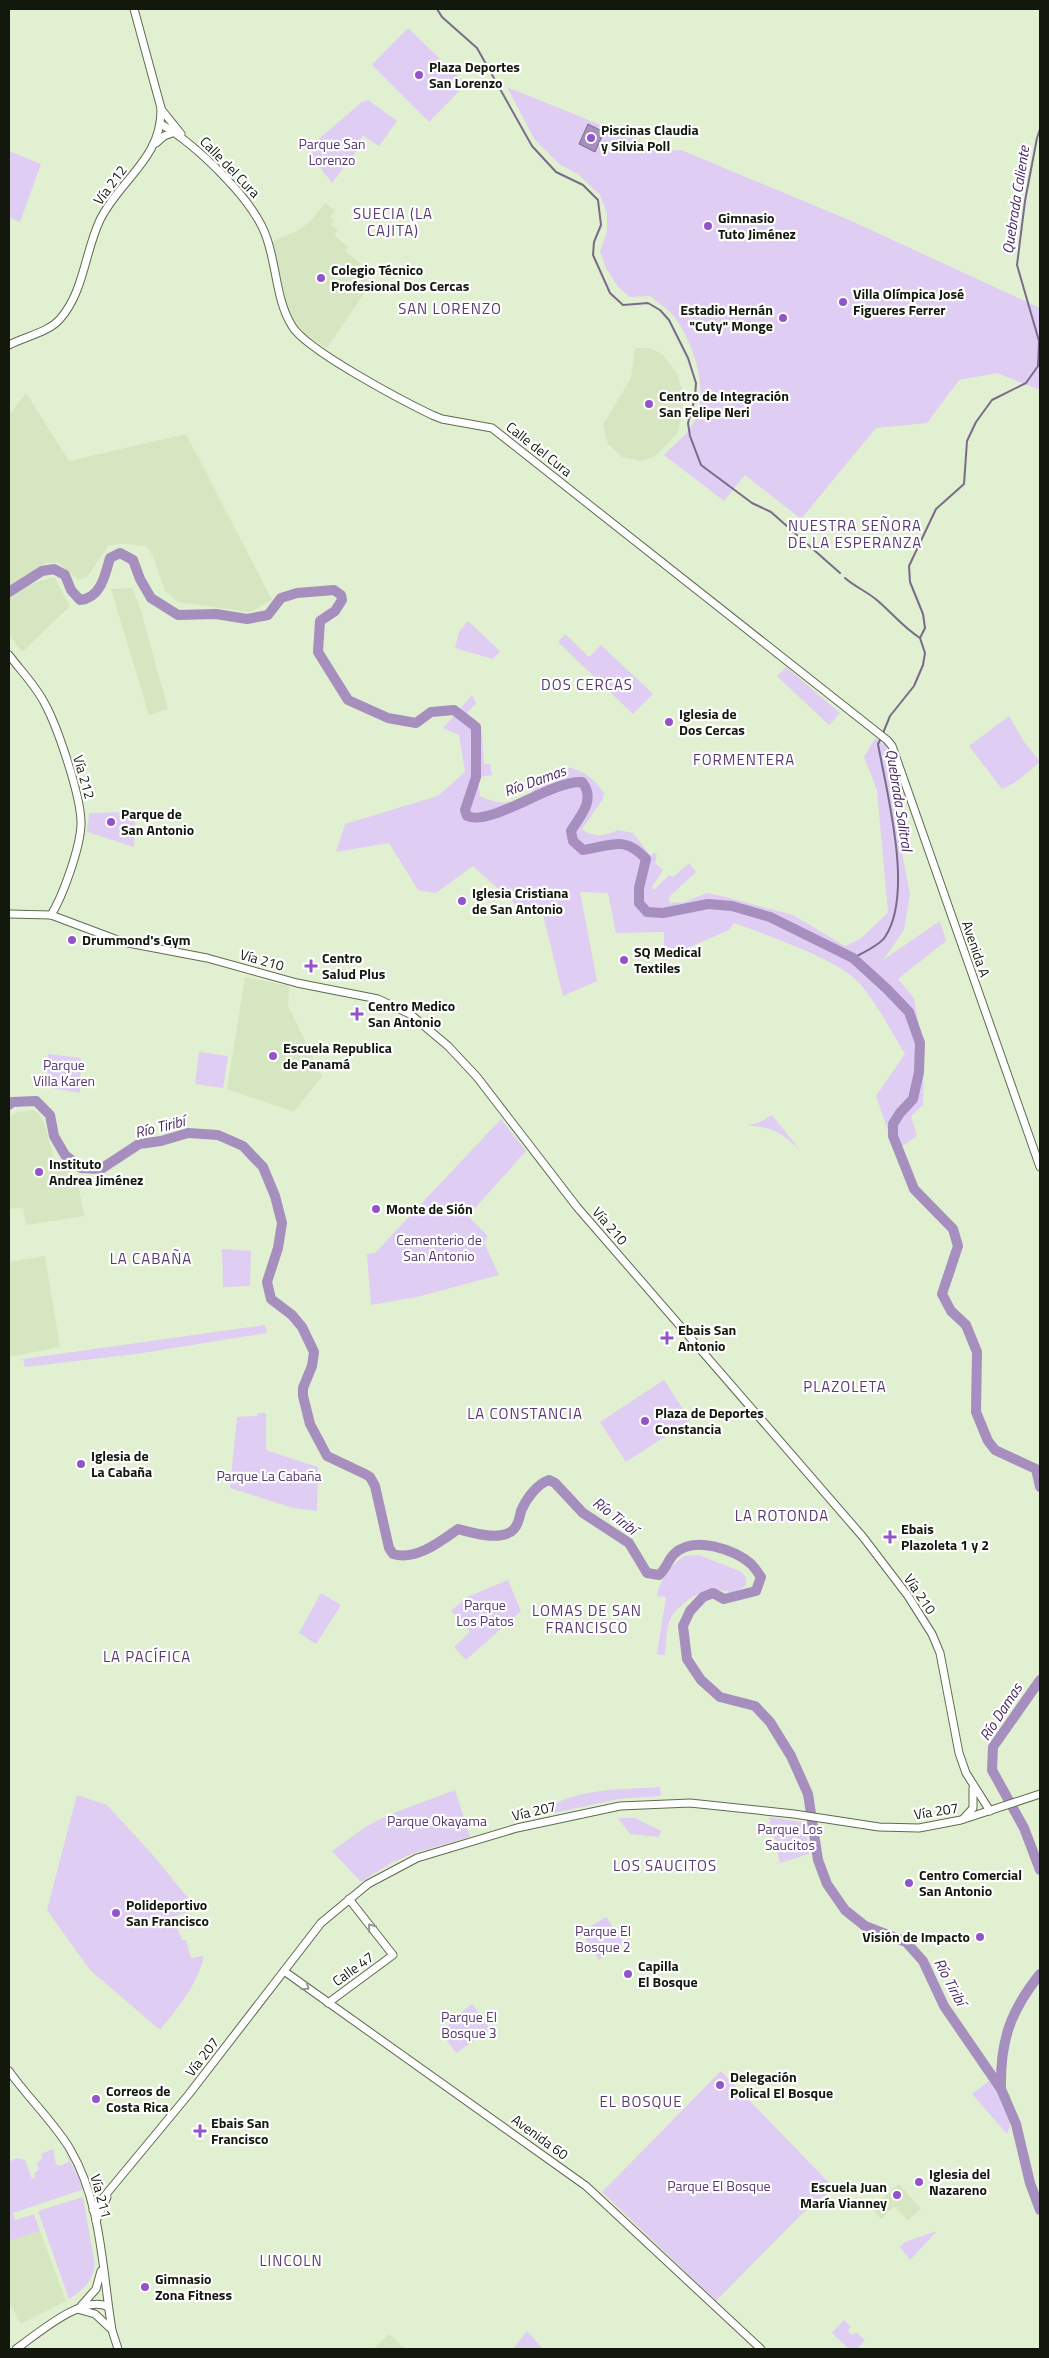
<svg xmlns="http://www.w3.org/2000/svg" width="1049" height="2358" viewBox="0 0 1049 2358" font-family="'Titillium Web',sans-serif">
  <style>
    .built { fill: #d5e6c0 }
    .green { fill: #dfcdf3 }
    .water { fill: #a68ebf; stroke: #7a6b8a }
    .lines { fill: none; stroke-linecap: round; stroke-linejoin: round }
    .stream { stroke: #7a6b8a; stroke-width: 2 }
    .river { stroke: #a68ebf; stroke-width: 10 }
    .secondary-casing { stroke: #5f6b50; stroke-width: 9 }
    .secondary { stroke: #fff; stroke-width: 7 }
    .oneway { stroke: #959792 }
    .poi-dot { fill: #9354ca; stroke: #fff; stroke-width: 2 }
    .labels { text-anchor: middle; stroke-width: 4.5; stroke-linejoin: round; paint-order: stroke }
    .poi-label { font-size: 14px; font-weight: bold; fill: #13180d; stroke: #fff; text-anchor: start }
    .park-label { font-size: 14px; fill: #573774; stroke: #fff }
    .street-label { font-size: 14px; fill: #13180d; stroke: #fff }
    .water-label { font-size: 15px; font-style: italic; fill: #482864; stroke: #fff }
    .neighbourhood-label { font-size: 15px; letter-spacing: 1px; fill: #573973; stroke: #fff }
  </style>
  <rect width="100%" height="100%" fill="#e1f0d1"/>
  <g class="built">
    <polygon points="325,203 335,210 330,217 334,221 331,225 338,230 334,235 348,247 345,251 361,264 356,273 371,283 327,348 299,331 283,299 271,242 297,231 310,222"/>
    <polygon points="635,348 649,348 662,354 677,373 683,393 682,416 677,434 654,457 641,461 622,457 608,444 603,425 631,378"/>
    <polygon points="26,393 69,461 186,434 272,600 250,612 178,602 165,591 153,556 146,546 123,544 109,545 87,577 79,580 58,563 47,563 9,587 9,415"/>
    <polygon points="54,577 70,606 22,652 9,634 9,595 22,587"/>
    <polygon points="132,588 140,608 168,709 149,715 111,589"/>
    <polygon points="245,977 289,986 288,1006 322,1076 294,1112 227,1089"/>
    <polygon points="33,1110 39,1114 45,1126 53,1156 77,1178 84,1216 26,1225 23,1208 9,1209 9,1117 18,1112"/>
    <polygon points="45,1256 60,1347 9,1357 9,1262"/>
    <polygon points="899,2184 921,2209 908,2220 894,2206 881,2219 871,2208"/>
    <polygon points="40,2231 66,2301 21,2324 9,2302 9,2241"/>
    <polygon points="389,2334 402,2346 408,2349 373,2349"/>
  </g>
  <g class="green">
    <polygon points="408,28 466,84 429,122 372,65"/>
    <path d="M507,87L665,151L681,150L847,219L1040,308V390L997,373L959,380L927,423L876,428L801,519L745,475L724,501L664,455C672,446 687,435 693,424C711,393 694,346 676,319C670,310 658,303 650,296L630,297L618,287L606,268L600,251L607,232V213L600,195L578,174L559,164L535,140Z"/>
    <path d="M368,100L397,121L379,146L363,136L355,145L359,148L332,183C325,173 308,157 313,144L362,102Z"/>
    <polygon points="9,151 41,164 20,222 9,217"/>
    <polygon points="468,621 500,651 493,659 455,648 459,632"/>
    <polygon points="565,634 589,657 601,645 653,694 633,714 558,642"/>
    <polygon points="786,667 840,713 829,725 777,676"/>
    <path d="M472,695L476,703L467,713L479,724L482,733L484,764H490L492,775L480,777L478,783L480,796C501,806 511,804 531,794L535,786L565,767C584,770 593,778 604,793L603,799L582,829C592,838 607,836 618,830L633,833L651,856L654,852L657,855L655,863L663,870L652,887L654,890L669,875L673,877L689,863L696,872L669,897L670,903L685,902L707,893L722,896L793,915L845,946L860,939L888,913L877,790L864,757L875,738L886,745L905,800L897,810L899,825L897,827L910,894L904,930L883,960L940,921L946,941L898,979L914,998L924,1054L923,1105L911,1116L917,1136L895,1151L876,1096L905,1054C891,1031 878,1005 860,984C841,960 764,934 734,923L729,930L664,958V932L616,933L608,893L580,892L597,981L563,996L542,910L515,904L473,866L436,893L418,890L389,843L336,852L345,824L438,796L465,772L459,735L443,728Z"/>
    <polygon points="1009,716 1025,743 1040,762 1016,782 1002,789 969,746"/>
    <polygon points="135,812 134,847 87,832 89,813"/>
    <polygon points="199,1052 228,1056 223,1088 195,1084"/>
    <polygon points="48,1054 81,1058 80,1093 47,1087"/>
    <path d="M772,1115L800,1150C779,1131 776,1129 748,1125L758,1123Z"/>
    <polygon points="501,1119 526,1151 468,1216 488,1236 484,1243 499,1275 417,1297 371,1305 367,1254 375,1253"/>
    <polygon points="222,1249 251,1251 250,1286 223,1287"/>
    <polygon points="265,1325 267,1333 136,1354 25,1367 23,1359"/>
    <polygon points="664,1380 690,1420 626,1462 600,1422"/>
    <polygon points="258,1413 266,1413 266,1450 318,1467 317,1511 293,1508 230,1488 237,1417 257,1416"/>
    <path d="M685,1556L699,1555L742,1572L746,1578V1585C730,1599 725,1587 709,1590C697,1591 674,1609 670,1620C666,1630 666,1645 665,1655L657,1654L666,1597L657,1596C659,1581 672,1563 685,1556Z"/>
    <polygon points="508,1580 521,1611 466,1660 454,1647 470,1632 451,1611 467,1597"/>
    <polygon points="321,1593 341,1605 316,1644 299,1633"/>
    <path d="M660,1787L661,1796L618,1799L536,1817C568,1787 619,1790 660,1787Z"/>
    <polygon points="455,1790 470,1837 414,1853 391,1863 361,1882 332,1851 367,1826 391,1814"/>
    <path d="M77,1795L107,1805L151,1853L197,1909L173,1917L182,1940H186L191,1958L204,1956C197,1986 179,2006 160,2030L90,1970L47,1910Z"/>
    <polygon points="769,1817 808,1823 807,1841 809,1854 780,1863"/>
    <polygon points="618,1818 635,1818 661,1831 659,1837 630,1834"/>
    <polygon points="606,1917 624,1943 599,1960 581,1932"/>
    <polygon points="472,2004 491,2029 456,2053 441,2032 454,2020 454,2018"/>
    <polygon points="721,2071 834,2188 802,2214 716,2301 602,2192"/>
    <polygon points="992,2079 1011,2123 1007,2134 972,2094"/>
    <polygon points="64,2148 84,2189 13,2213 15,2220 34,2214 40,2231 9,2241 9,2162 17,2158 25,2160 32,2179 35,2176 34,2173 39,2170 37,2164 42,2158 41,2154 53,2149 56,2164 59,2166 69,2162"/>
    <path d="M83,2197L95,2265C92,2282 84,2289 69,2299L38,2211Z"/>
    <polygon points="937,2231 910,2260 900,2247 905,2242"/>
    <polygon points="844,2320 851,2327 848,2331 852,2335 856,2332 865,2340 857,2349 849,2349 832,2333"/>
    <polygon points="527,2331 543,2349 513,2349"/>
  </g>
  <polygon class="water" points="588,124 604,132 595,152 579,144"/>
  <g class="lines">
    <g class="stream">
      <polyline points="437,9 442,17 477,48 532,146 556,172 583,185 598,200 601,225 594,242 593,255 610,293 623,305 648,303 660,310 669,320 688,358 696,383 695,398 688,423 690,436 701,465 752,503 771,512 840,573"/>
      <path d="M845,578C855,587 868,592 878,601C893,614 904,628 920,638"/>
      <polyline points="920,638 925,628 923,614 910,582 909,566 936,509 964,484 967,441 976,422 992,400 1026,383 1038,366 1039,341 1017,265 1025,201 1037,138 1040,129"/>
      <polyline points="883,733 890,716 914,686 923,665 925,653 920,638"/>
      <path d="M853,958C862,953 879,946 885,937C914,894 887,794 878,744L881,738"/>
    </g>
    <g class="river">
      <path d="M9,592L42,571L54,569L65,575L71,590L80,600C101,598 105,575 110,558L120,553L133,560L140,579L151,598L178,615L216,614L247,619L268,615L281,598L297,593L334,590L341,595L342,600L335,611L320,621L318,652L348,700L388,718L416,723L431,712L454,710L476,727V777L465,810L467,816C491,827 552,780 582,782C596,799 581,815 571,831L573,841L583,850C612,846 624,835 646,859L639,888V903L647,912L663,913L708,904L732,906L770,917L853,958L887,989L909,1012L920,1043L919,1072L913,1099L900,1113L893,1124V1136L914,1189L953,1229L958,1246L942,1294L951,1311L966,1325L977,1352L976,1412L988,1441L995,1450L1036,1469L1040,1487"/>
      <path d="M9,1105L12,1102L36,1101L50,1115L54,1136L65,1155L81,1168L101,1169L139,1144L161,1141L188,1133L218,1135L243,1146L263,1167L275,1196L282,1223L278,1248L267,1282L271,1299L292,1315L302,1327L314,1352L312,1366L303,1388V1396L310,1424L327,1456L365,1474L370,1477L375,1486L389,1548L393,1554C416,1561 441,1541 458,1529C472,1533 503,1542 514,1529C518,1525 520,1516 521,1511C526,1499 537,1484 549,1480L555,1483L583,1513L629,1543L647,1573L659,1575C666,1569 668,1560 674,1554C693,1535 735,1549 752,1565C755,1568 758,1573 761,1577L756,1591L724,1599L713,1593L703,1597L690,1611L683,1626L687,1659L701,1680L720,1697L755,1706L770,1722L791,1756L808,1794L818,1860L827,1884L845,1910L865,1926L906,1942L923,1961L944,2006L1001,2089L1016,2124L1030,2183L1040,2210"/>
      <polyline points="1040,1680 993,1747 992,1770 1024,1828 1040,1870"/>
      <path d="M1001,2088C1000,2040 1011,2010 1040,1974"/>
    </g>
    <g class="secondary-casing">
      <g id="secondary">
        <polyline points="161,109 181,134"/>
        <path d="M161,124C196,145 255,200 267,239C277,268 276,300 292,326C306,350 403,401 432,415L442,419L492,428L887,740L892,746L1040,1167"/>
        <polyline points="156,143 164,136 175,132"/>
        <path d="M9,345C24,337 49,332 60,319C84,292 85,251 100,220C120,179 162,159 161,108L134,9"/>
        <path d="M9,655C21,671 36,686 45,704C58,728 82,799 81,825C80,848 63,896 51,915"/>
        <polyline points="9,914 51,915 123,942 207,958 297,983 378,999 410,1014 448,1046 477,1077 577,1207 863,1537 908,1596 932,1634 940,1653 959,1753 966,1773 990,1811"/>
        <polyline points="963,1819 973,1808 973,1788"/>
        <polyline points="284,1971 586,2186 761,2349"/>
        <polyline points="328,2003 393,1955 349,1899"/>
        <path d="M9,2071C28,2098 53,2121 70,2149C102,2203 102,2270 112,2330L118,2349"/>
        <polyline points="93,2210 189,2094 321,1923 368,1884 417,1858 517,1828 620,1806 690,1803 794,1814 879,1827 919,1828 961,1820 1040,1794"/>
        <polyline points="96,2221 107,2197"/>
        <polyline points="81,2306 96,2289 101,2271"/>
        <polyline points="77,2309 95,2314 110,2328"/>
        <path d="M16,2349C36,2335 84,2293 108,2307"/>
      </g>
    </g>
    <use href="#secondary" class="secondary"/>
  </g>
  <defs><path id="oneway-chevron" d="M-2-3.5L2.5 0L-2 3.5" fill="none" stroke-width="1.6" stroke-linecap="round" stroke-linejoin="round" transform="scale(1.25)"/></defs>
  <g class="oneway">
    <use href="#oneway-chevron" transform="translate(371 1927) rotate(-128)"/>
    <use href="#oneway-chevron" transform="translate(306 1987) rotate(36)"/>
  </g>
  <g class="poi-dot">
    <circle cx="419" cy="75" r="5"/>
    <circle cx="591" cy="138" r="5"/>
    <circle cx="708" cy="226" r="5"/>
    <circle cx="321" cy="278" r="5"/>
    <circle cx="843" cy="302" r="5"/>
    <circle cx="783" cy="318" r="5"/>
    <circle cx="649" cy="404" r="5"/>
    <circle cx="669" cy="722" r="5"/>
    <circle cx="111" cy="822" r="5"/>
    <circle cx="462" cy="901" r="5"/>
    <circle cx="72" cy="940" r="5"/>
    <circle cx="624" cy="960" r="5"/>
    <path d="M308.5 958.5h5v5h5v5h-5v5h-5v-5h-5v-5h5z"/>
    <path d="M354.5 1006.5h5v5h5v5h-5v5h-5v-5h-5v-5h5z"/>
    <circle cx="273" cy="1056" r="5"/>
    <circle cx="39" cy="1172" r="5"/>
    <circle cx="376" cy="1209" r="5"/>
    <path d="M664.5 1330.5h5v5h5v5h-5v5h-5v-5h-5v-5h5z"/>
    <circle cx="645" cy="1421" r="5"/>
    <circle cx="81" cy="1464" r="5"/>
    <path d="M887.5 1529.5h5v5h5v5h-5v5h-5v-5h-5v-5h5z"/>
    <circle cx="909" cy="1883" r="5"/>
    <circle cx="116" cy="1913" r="5"/>
    <circle cx="980" cy="1937" r="5"/>
    <circle cx="628" cy="1974" r="5"/>
    <circle cx="720" cy="2085" r="5"/>
    <circle cx="96" cy="2099" r="5"/>
    <path d="M197.5 2123.5h5v5h5v5h-5v5h-5v-5h-5v-5h5z"/>
    <circle cx="919" cy="2182" r="5"/>
    <circle cx="897" cy="2195" r="5"/>
    <circle cx="145" cy="2287" r="5"/>
  </g>
  <g class="labels">
    <g class="poi-label">
      <text x="429" y="72">Plaza Deportes<tspan x="429" dy="16">San Lorenzo</tspan></text>
      <text x="601" y="135">Piscinas Claudia<tspan x="601" dy="16">y Silvia Poll</tspan></text>
      <text x="718" y="223">Gimnasio<tspan x="718" dy="16">Tuto Jiménez</tspan></text>
      <text x="331" y="275">Colegio Técnico<tspan x="331" dy="16">Profesional Dos Cercas</tspan></text>
      <text x="853" y="299">Villa Olímpica José<tspan x="853" dy="16">Figueres Ferrer</tspan></text>
      <text x="773" y="315" text-anchor="end">Estadio Hernán<tspan x="773" dy="16">"Cuty" Monge</tspan></text>
      <text x="659" y="401">Centro de Integración<tspan x="659" dy="16">San Felipe Neri</tspan></text>
      <text x="679" y="719">Iglesia de<tspan x="679" dy="16">Dos Cercas</tspan></text>
      <text x="121" y="819">Parque de<tspan x="121" dy="16">San Antonio</tspan></text>
      <text x="472" y="898">Iglesia Cristiana<tspan x="472" dy="16">de San Antonio</tspan></text>
      <text x="82" y="945">Drummond's Gym</text>
      <text x="634" y="957">SQ Medical<tspan x="634" dy="16">Textiles</tspan></text>
      <text x="322" y="963">Centro<tspan x="322" dy="16">Salud Plus</tspan></text>
      <text x="368" y="1011">Centro Medico<tspan x="368" dy="16">San Antonio</tspan></text>
      <text x="283" y="1053">Escuela Republica<tspan x="283" dy="16">de Panamá</tspan></text>
      <text x="49" y="1169">Instituto<tspan x="49" dy="16">Andrea Jiménez</tspan></text>
      <text x="386" y="1214">Monte de Sión</text>
      <text x="678" y="1335">Ebais San<tspan x="678" dy="16">Antonio</tspan></text>
      <text x="655" y="1418">Plaza de Deportes<tspan x="655" dy="16">Constancia</tspan></text>
      <text x="91" y="1461">Iglesia de<tspan x="91" dy="16">La Cabaña</tspan></text>
      <text x="901" y="1534">Ebais<tspan x="901" dy="16">Plazoleta 1 y 2</tspan></text>
      <text x="919" y="1880">Centro Comercial<tspan x="919" dy="16">San Antonio</tspan></text>
      <text x="126" y="1910">Polideportivo<tspan x="126" dy="16">San Francisco</tspan></text>
      <text x="970" y="1942" text-anchor="end">Visión de Impacto</text>
      <text x="638" y="1971">Capilla<tspan x="638" dy="16">El Bosque</tspan></text>
      <text x="730" y="2082">Delegación<tspan x="730" dy="16">Polical El Bosque</tspan></text>
      <text x="106" y="2096">Correos de<tspan x="106" dy="16">Costa Rica</tspan></text>
      <text x="211" y="2128">Ebais San<tspan x="211" dy="16">Francisco</tspan></text>
      <text x="929" y="2179">Iglesia del<tspan x="929" dy="16">Nazareno</tspan></text>
      <text x="887" y="2192" text-anchor="end">Escuela Juan<tspan x="887" dy="16">María Vianney</tspan></text>
      <text x="155" y="2284">Gimnasio<tspan x="155" dy="16">Zona Fitness</tspan></text>
    </g>
    <g class="park-label">
      <text x="332" y="149">Parque San<tspan x="332" dy="16">Lorenzo</tspan></text>
      <text x="64" y="1070">Parque<tspan x="64" dy="16">Villa Karen</tspan></text>
      <text x="439" y="1245">Cementerio de<tspan x="439" dy="16">San Antonio</tspan></text>
      <text x="269" y="1481">Parque La Cabaña</text>
      <text x="485" y="1610">Parque<tspan x="485" dy="16">Los Patos</tspan></text>
      <text x="437" y="1826">Parque Okayama</text>
      <text x="790" y="1834">Parque Los<tspan x="790" dy="16">Saucitos</tspan></text>
      <text x="603" y="1936">Parque El<tspan x="603" dy="16">Bosque 2</tspan></text>
      <text x="469" y="2022">Parque El<tspan x="469" dy="16">Bosque 3</tspan></text>
      <text x="719" y="2191">Parque El Bosque</text>
    </g>
    <g class="street-label">
      <text transform="translate(230 167) rotate(46)" y="5">Calle del Cura</text>
      <text transform="translate(110 185) rotate(-53)" y="5">Vía 212</text>
      <text transform="translate(539 449) rotate(38)" y="5">Calle del Cura</text>
      <text transform="translate(84 777) rotate(74)" y="5">Vía 212</text>
      <text transform="translate(976 949) rotate(71)" y="5">Avenida A</text>
      <text transform="translate(262 960) rotate(16)" y="5">Vía 210</text>
      <text transform="translate(610 1226) rotate(49)" y="5">Vía 210</text>
      <text transform="translate(920 1594) rotate(56)" y="5">Vía 210</text>
      <text transform="translate(534 1811) rotate(-13)" y="5">Vía 207</text>
      <text transform="translate(936 1811) rotate(-9)" y="5">Vía 207</text>
      <text transform="translate(353 1969) rotate(-36)" y="5">Calle 47</text>
      <text transform="translate(202 2057) rotate(-52)" y="5">Vía 207</text>
      <text transform="translate(540 2137) rotate(36)" y="5">Avenida 60</text>
      <text transform="translate(101 2196) rotate(75)" y="5">Vía 211</text>
    </g>
    <g class="water-label">
      <text transform="translate(1016 200) rotate(-81)" y="5">Quebrada Caliente</text>
      <text transform="translate(535 781) rotate(-20)" y="5">Río Damas</text>
      <text transform="translate(899 800) rotate(81)" y="5">Quebrada Salitral</text>
      <text transform="translate(160 1127) rotate(-14)" y="5">Río Tiribí</text>
      <text transform="translate(615 1516) rotate(37)" y="5">Río Tiribí</text>
      <text transform="translate(1001 1712) rotate(-57)" y="5">Río Damas</text>
      <text transform="translate(950 1982) rotate(62)" y="5">Río Tiribí</text>
    </g>
    <g class="neighbourhood-label">
      <text x="393" y="219">SUECIA (LA<tspan x="393" dy="17">CAJITA)</tspan></text>
      <text x="450" y="314">SAN LORENZO</text>
      <text x="855" y="531">NUESTRA SEÑORA<tspan x="855" dy="17">DE LA ESPERANZA</tspan></text>
      <text x="587" y="690">DOS CERCAS</text>
      <text x="744" y="765">FORMENTERA</text>
      <text x="151" y="1264">LA CABAÑA</text>
      <text x="845" y="1392">PLAZOLETA</text>
      <text x="525" y="1419">LA CONSTANCIA</text>
      <text x="782" y="1521">LA ROTONDA</text>
      <text x="587" y="1616">LOMAS DE SAN<tspan x="587" dy="17">FRANCISCO</tspan></text>
      <text x="147" y="1662">LA PACÍFICA</text>
      <text x="665" y="1871">LOS SAUCITOS</text>
      <text x="641" y="2107">EL BOSQUE</text>
      <text x="291" y="2266">LINCOLN</text>
    </g>
  </g>
  <rect width="1049" height="2358" fill="none" stroke="#13180d" stroke-width="20"/>
</svg>
